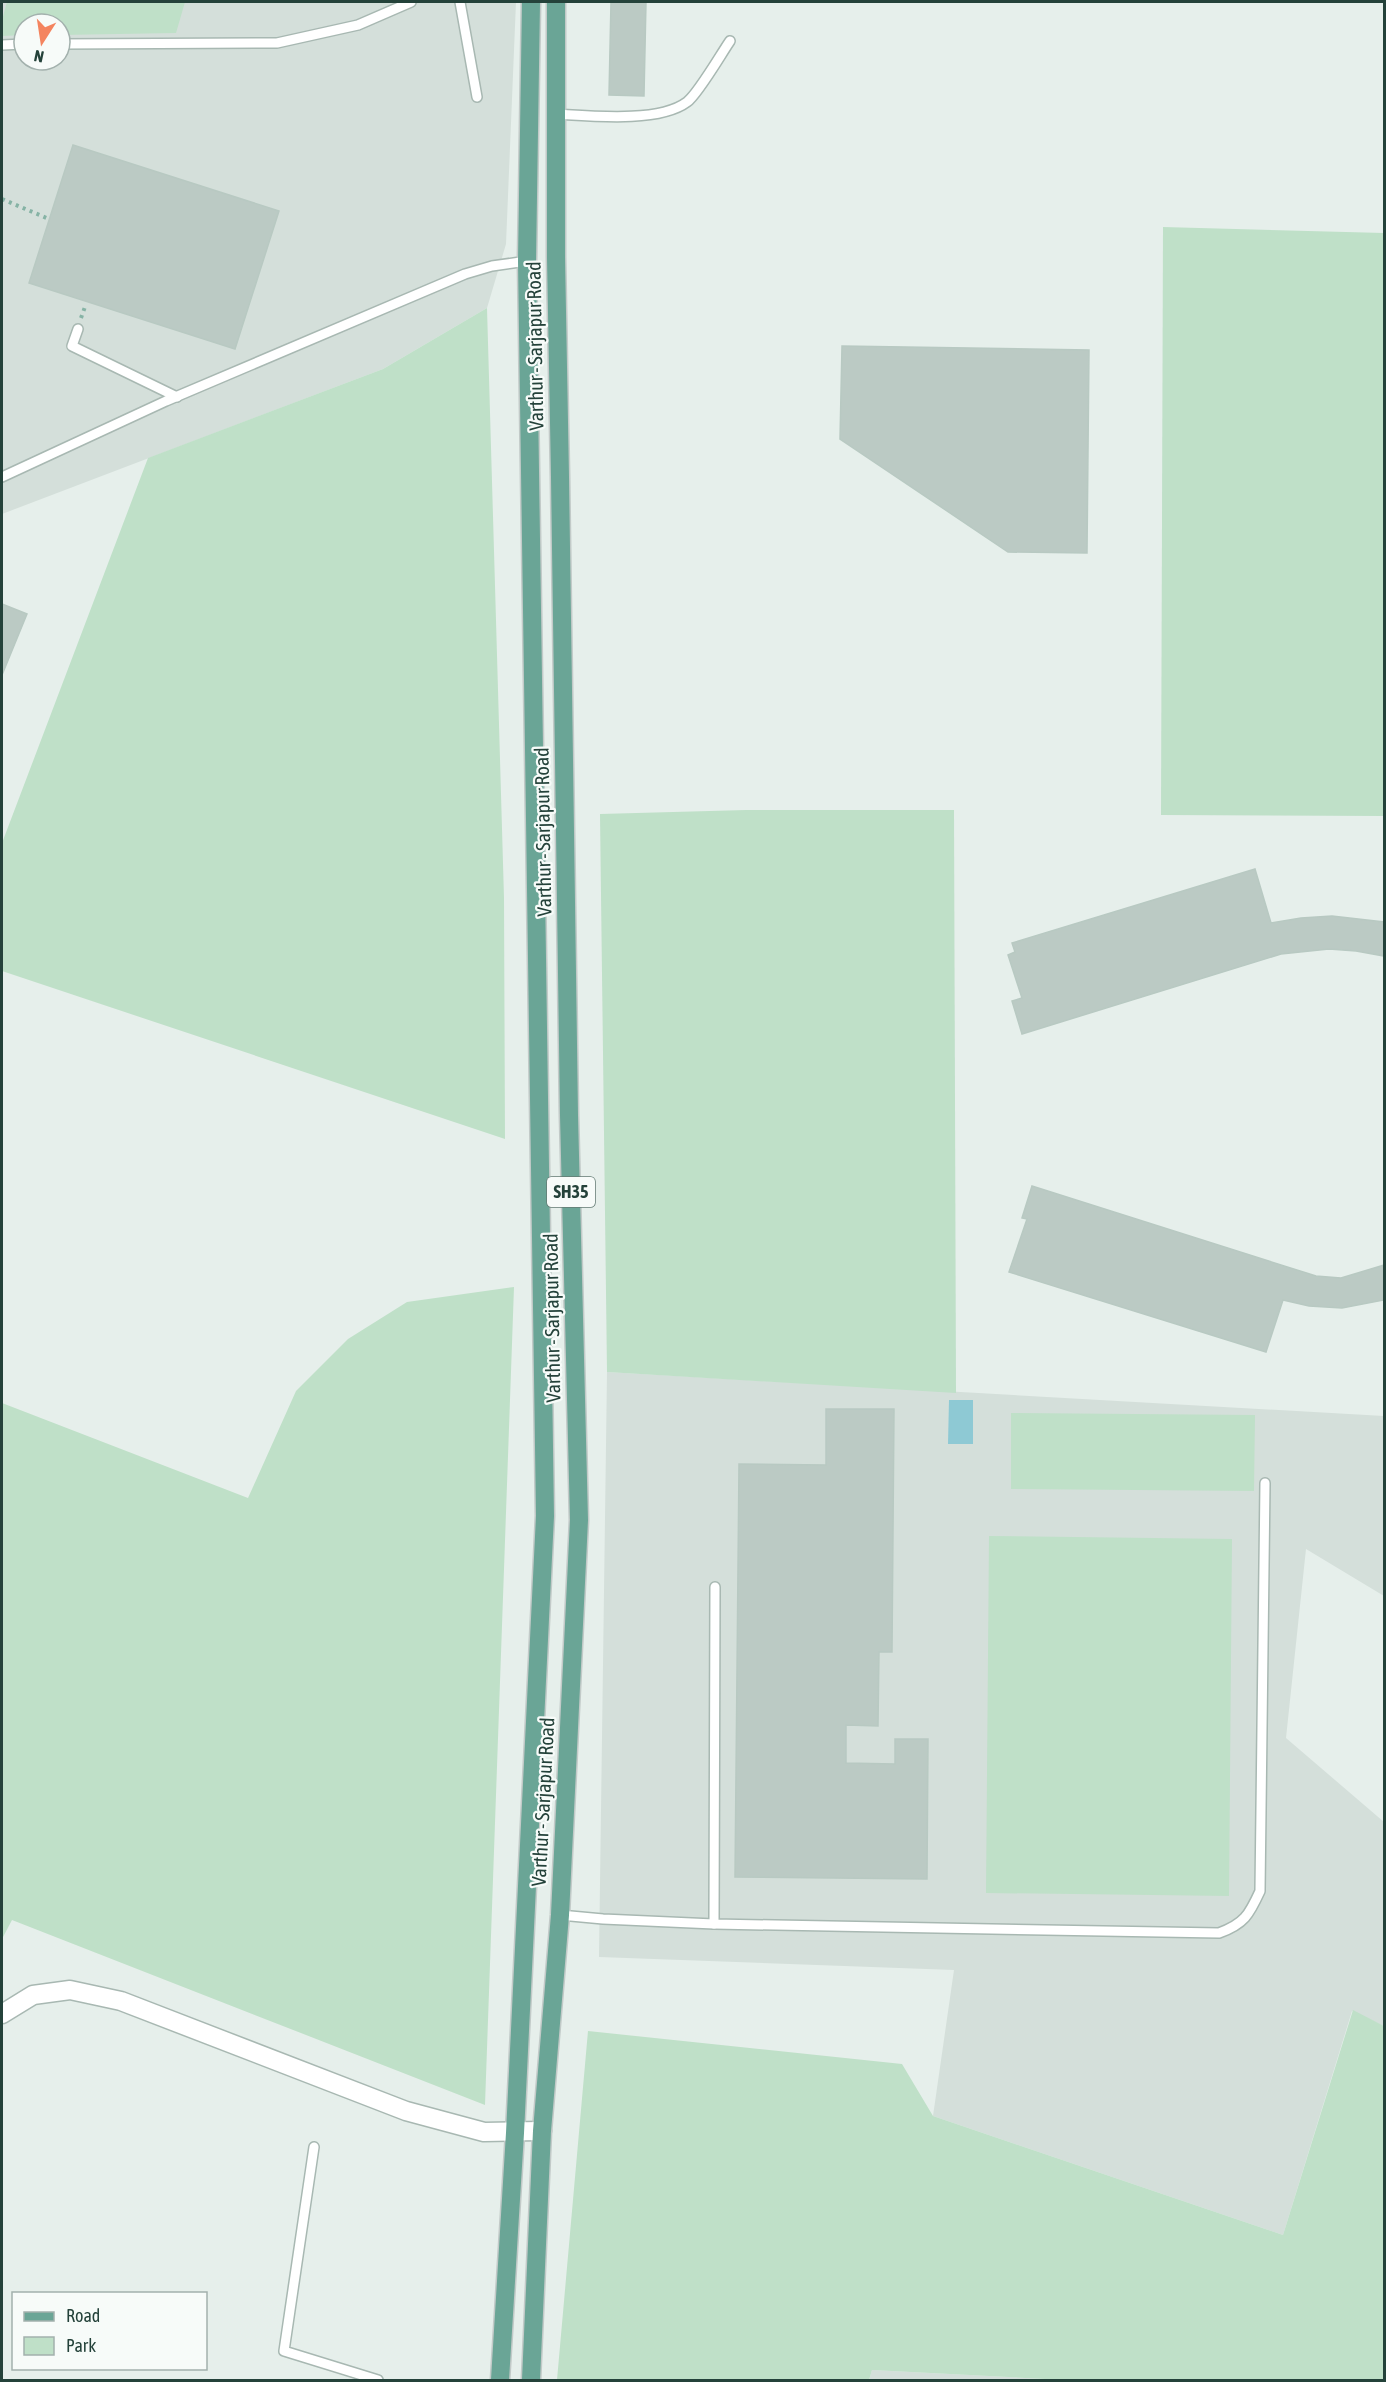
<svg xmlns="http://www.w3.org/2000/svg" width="1386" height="2382" viewBox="0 0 1386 2382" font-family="'Asap Condensed',sans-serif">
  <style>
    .built { fill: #d4dfda; fill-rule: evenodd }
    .green { fill: #bfe0c8 }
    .water { fill: #8ec9d4 }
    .building { fill: #bbcac4; stroke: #b8c9c2; stroke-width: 1.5 }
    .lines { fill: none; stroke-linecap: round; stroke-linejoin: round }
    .service-casing { stroke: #a8b8b2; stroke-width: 12 }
    .tertiary-casing { stroke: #a8b8b2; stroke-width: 21 }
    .primary-casing { stroke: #c2cac8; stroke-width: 21 }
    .path { stroke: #86b3a5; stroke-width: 4; stroke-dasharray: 3 4.5; stroke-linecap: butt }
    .service { stroke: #fff; stroke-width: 9 }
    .tertiary { stroke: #fff; stroke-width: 18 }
    .primary { stroke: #6aa596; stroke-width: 18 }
    .labels { text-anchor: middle; stroke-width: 4.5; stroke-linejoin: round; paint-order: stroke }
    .shield { fill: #f7fbf9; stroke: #637a73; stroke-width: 1.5 }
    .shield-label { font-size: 18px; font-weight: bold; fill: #24423a }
    .street-label { font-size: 20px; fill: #24423a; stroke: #f7fbf9 }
  </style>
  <rect width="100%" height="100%" fill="#e6efeb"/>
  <g class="built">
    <path d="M2,2H516L506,244L487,308L383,369L2,514ZM24,24H60V60H24Z"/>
    <polygon points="607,1372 1384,1416 1384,1596 1306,1549 1286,1738 1384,1822 1384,2026 1352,2011 1283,2235 933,2116 954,1970 599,1957"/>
    <polygon points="872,2370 1064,2380 869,2380"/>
  </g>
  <g class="green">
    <polygon points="7,2 185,2 176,33 60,35 60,24 24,24 24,35 2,36 2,20"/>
    <polygon points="1163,227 1384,233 1384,816 1161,815"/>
    <polygon points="487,308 504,898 505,1139 2,971 2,843 148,458 383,369"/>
    <polygon points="746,810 954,810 956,1393 607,1372 600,814"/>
    <polygon points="514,1287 485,2105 12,1920 2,1939 2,1403 248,1498 296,1391 348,1339 407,1302"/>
    <polygon points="1011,1413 1255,1415 1254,1491 1011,1489"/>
    <polygon points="989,1536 1232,1539 1229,1896 986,1893"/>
    <polygon points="1353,2010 1384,2026 1384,2380 1064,2380 872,2370 869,2380 557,2380 588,2031 902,2064 933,2116 1283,2235"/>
  </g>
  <polygon class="water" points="949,1400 973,1400 973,1444 948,1444"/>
  <g class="building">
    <polygon points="611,2 646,2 644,96 609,95"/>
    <polygon points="73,145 279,211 235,349 29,283"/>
    <polygon points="842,346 1089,350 1087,553 1008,552 840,439"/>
    <polygon points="2,604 27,614 2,675"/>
    <polygon points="1255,869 1271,923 1301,918 1332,916 1384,922 1384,956 1356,951 1329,949 1281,954 1022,1034 1012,1001 1022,998 1008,955 1015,952 1012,943"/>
    <polygon points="1032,1186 1316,1276 1341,1278 1384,1265 1384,1300 1342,1308 1309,1306 1283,1300 1266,1352 1009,1272 1027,1219 1022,1218"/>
    <polygon points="826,1409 894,1409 892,1652 879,1652 878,1726 846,1725 846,1763 895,1764 895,1739 928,1739 927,1879 735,1877 739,1464 826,1465"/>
  </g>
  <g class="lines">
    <g class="service-casing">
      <g id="service">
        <polyline points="460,2 477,97"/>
        <polyline points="60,44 277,43 358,25 411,2"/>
        <polyline points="2,45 24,44"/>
        <path d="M556,114C591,116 659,123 687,102C698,94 721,54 730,41"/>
        <polyline points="78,329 72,346 177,397"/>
        <polyline points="2,477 166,401 465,274 492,266 527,261"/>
        <path d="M560,1915L603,1919L714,1924L1219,1933C1244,1924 1249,1915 1260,1891L1265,1483"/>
        <polyline points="714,1924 715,1587"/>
        <polyline points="314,2147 284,2351 378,2380"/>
      </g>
    </g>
    <g class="tertiary-casing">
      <polyline id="tertiary" points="2,2014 33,1995 70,1990 121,2001 406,2111 484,2132 542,2131"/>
    </g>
    <g class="primary-casing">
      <g id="primary">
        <polyline points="500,2380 515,2133 545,1516 527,261 531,2"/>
        <polyline points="531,2380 542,2131 560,1915 579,1520 569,1115 560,477 556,257 556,2"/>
      </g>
    </g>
    <g class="path">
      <polyline points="2,199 49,219"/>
      <polyline points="81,318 86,304"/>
    </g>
    <use href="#service" class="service"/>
    <use href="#tertiary" class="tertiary"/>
    <use href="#primary" class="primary"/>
  </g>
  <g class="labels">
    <rect class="shield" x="547" y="1177" width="48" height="30" rx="4.5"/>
    <g class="shield-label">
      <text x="571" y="1198">SH35</text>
    </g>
    <g class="street-label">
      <text transform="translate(535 346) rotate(-91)" y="7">Varthur - Sarjapur Road</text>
      <text transform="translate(543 832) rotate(-91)" y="7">Varthur - Sarjapur Road</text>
      <text transform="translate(552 1318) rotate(-91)" y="7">Varthur - Sarjapur Road</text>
      <text transform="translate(543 1802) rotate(-87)" y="7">Varthur - Sarjapur Road</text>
    </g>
  </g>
  <rect width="1386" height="2382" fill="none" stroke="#24423a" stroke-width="6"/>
  <rect x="12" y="2292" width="195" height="78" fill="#f7fbf9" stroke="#a3b1ad" stroke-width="1.5"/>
  <rect x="24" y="2312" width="30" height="9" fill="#6aa596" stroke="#a3b1ad" stroke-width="1.5"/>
  <text x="66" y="2322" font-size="18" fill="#24423a">Road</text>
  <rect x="24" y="2337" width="30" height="18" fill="#bfe0c8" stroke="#a3b1ad" stroke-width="1.5"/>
  <text x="66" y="2352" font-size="18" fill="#24423a">Park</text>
  <g transform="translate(42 42) rotate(192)"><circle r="28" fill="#f7fbf9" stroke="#a3b1ad" stroke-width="1.5"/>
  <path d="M0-4.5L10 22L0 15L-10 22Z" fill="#f4845f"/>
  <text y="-9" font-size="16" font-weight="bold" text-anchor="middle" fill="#24423a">N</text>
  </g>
</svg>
